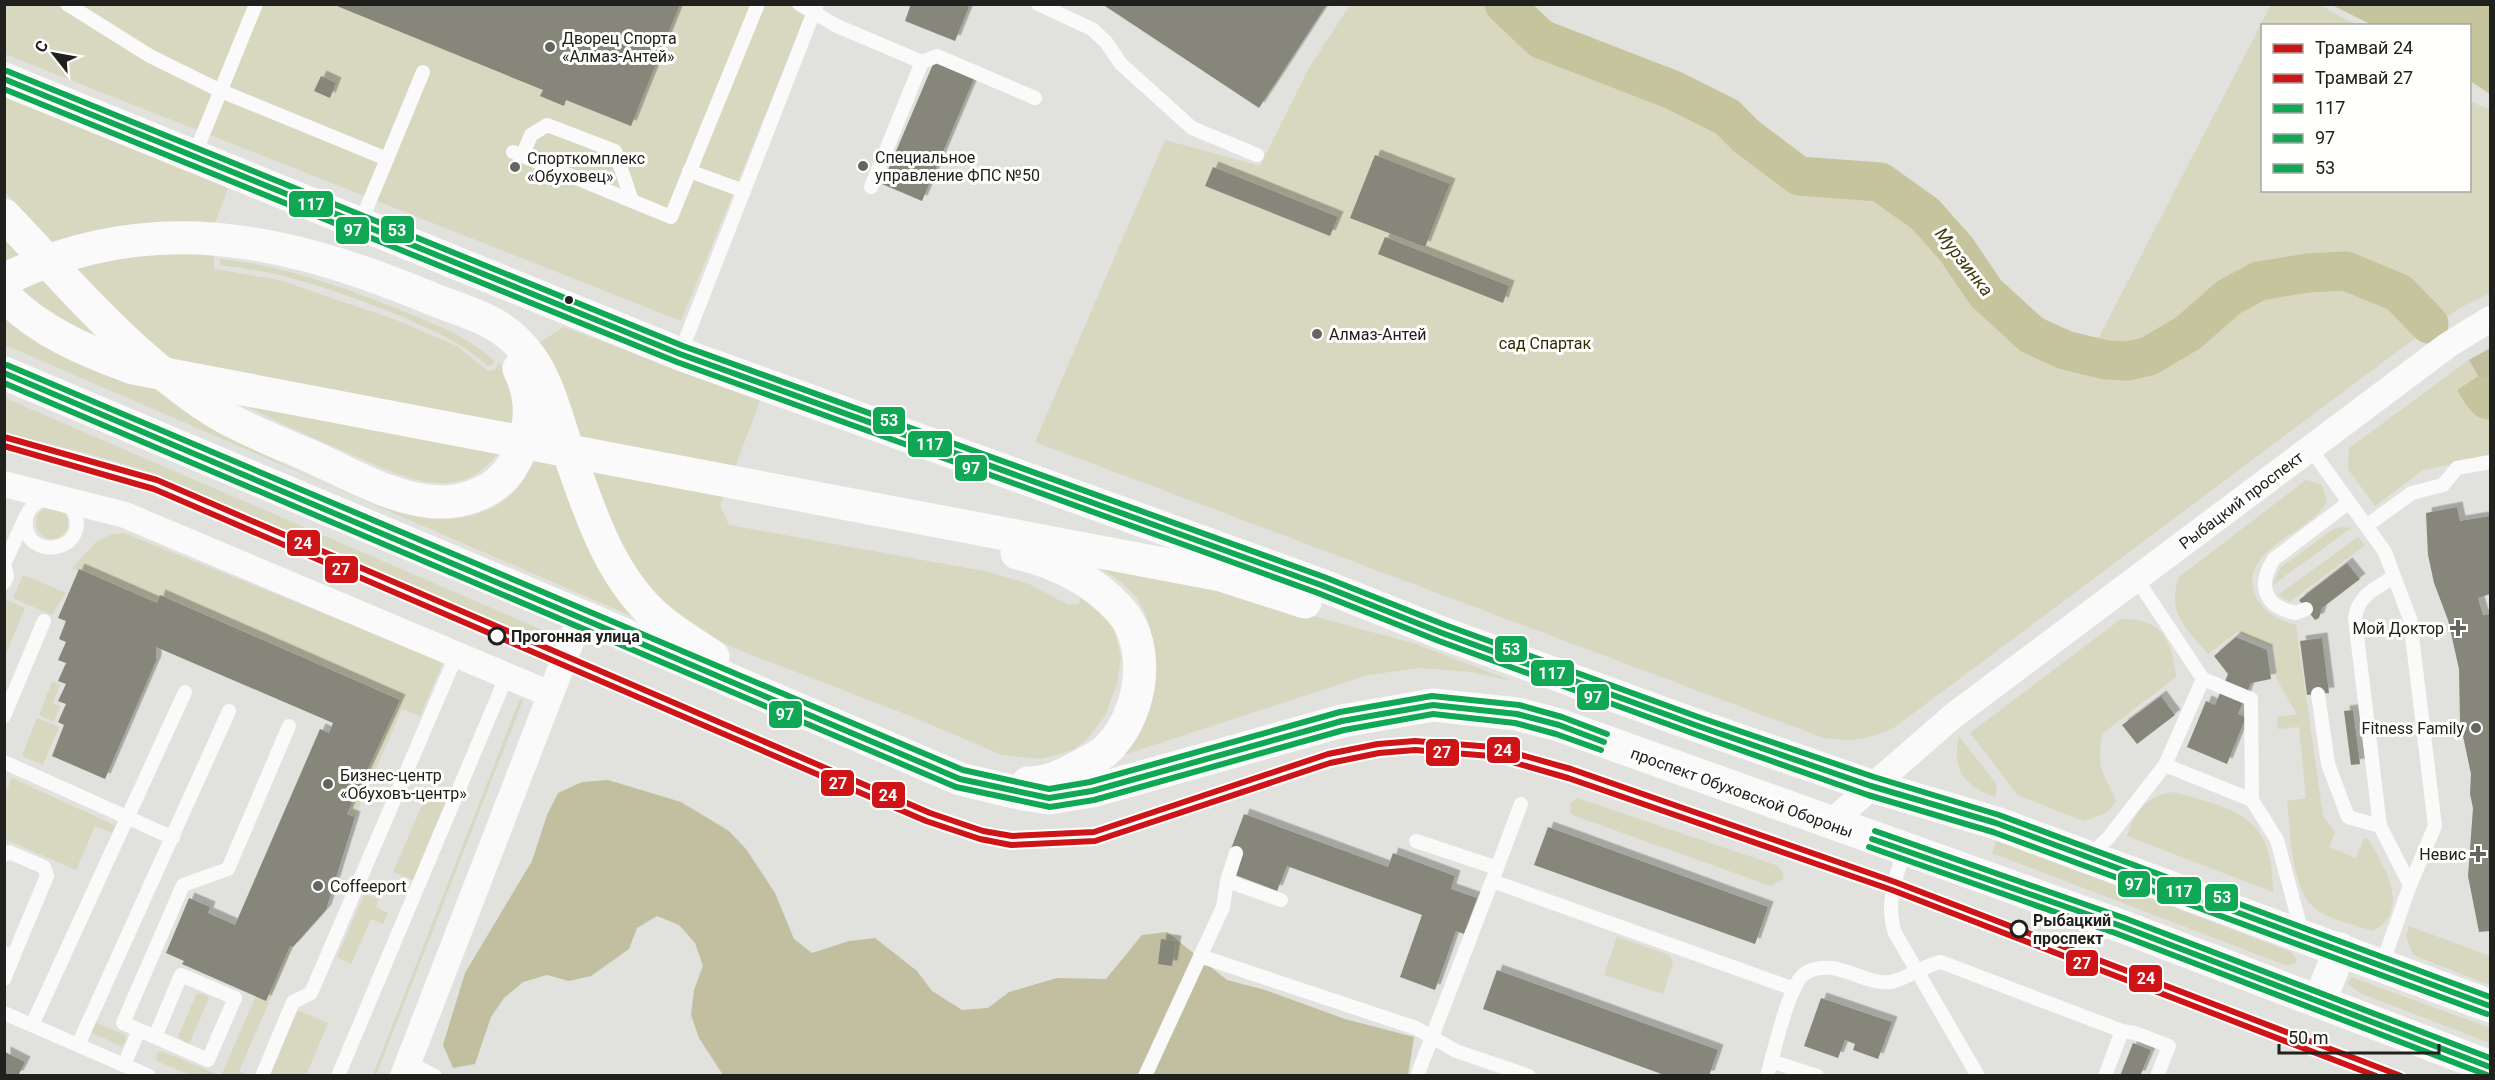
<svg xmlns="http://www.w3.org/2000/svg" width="2495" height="1080" viewBox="0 0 2495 1080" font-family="Roboto,sans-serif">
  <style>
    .green { fill: #d8d7bf }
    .forest { fill: #c1bfa0 }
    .water { fill: #c6c49d }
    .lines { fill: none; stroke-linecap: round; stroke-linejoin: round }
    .river { stroke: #c6c49d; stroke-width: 39 }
    .building { fill: #87867a; filter: url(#shadow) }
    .lane { stroke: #fafafa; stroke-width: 14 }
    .street { stroke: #fafafa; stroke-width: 26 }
    .primary { stroke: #fafafa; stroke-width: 33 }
    .bus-1-casing { stroke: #fffffe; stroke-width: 10 }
    .bus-2-casing { stroke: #fffffe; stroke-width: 10 }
    .bus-3-casing { stroke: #fffffe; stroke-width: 10 }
    .bus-1 { stroke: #10a855; stroke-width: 6 }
    .bus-2 { stroke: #10a855; stroke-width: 6 }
    .bus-3 { stroke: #10a855; stroke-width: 6 }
    .tram-1-casing { stroke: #fffffe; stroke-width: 10 }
    .tram-2-casing { stroke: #fffffe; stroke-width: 10 }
    .tram-1 { stroke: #ce1417; stroke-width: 6 }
    .tram-2 { stroke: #ce1417; stroke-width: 6 }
    .poi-dot { fill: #646461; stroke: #fffffe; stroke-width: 2 }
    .bus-dot { fill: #20201e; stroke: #fffffe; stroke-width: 2 }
    .stop-dot { fill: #fffffe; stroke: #20201e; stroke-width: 3 }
    .labels { text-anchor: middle; stroke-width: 6; stroke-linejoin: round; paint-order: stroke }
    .poi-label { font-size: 16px; fill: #20201e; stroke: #fffffe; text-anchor: start }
    .park-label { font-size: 16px; fill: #2e2b00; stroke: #fffffe }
    .street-label { font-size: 16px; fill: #20201e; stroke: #fffffe }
    .stop-label { font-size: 16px; font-weight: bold; fill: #20201e; stroke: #fffffe; text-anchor: start }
    .water-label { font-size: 18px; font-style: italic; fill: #3f3c12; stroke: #fffffe }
    .line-badge { stroke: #fffffe; stroke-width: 2 }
    .badge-label { font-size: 16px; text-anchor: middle; font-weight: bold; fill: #fff }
  </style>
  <defs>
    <filter id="shadow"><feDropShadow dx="5.5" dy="-5.5" stdDeviation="0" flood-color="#0004"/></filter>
  </defs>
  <rect width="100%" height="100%" fill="#e1e1dd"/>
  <g class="green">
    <polygon points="4,5 810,5 681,321 5,54"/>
    <path d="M1350,5H1487L1507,29L1527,45L1571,68L1626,83L1721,123L1744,148L1776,174L1801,185L1872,189L1897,200L1919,222L1966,283L2012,332L2045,353L2085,364L2271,5H2320L2356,25L2262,26V190H2470V101L2490,110V293L2463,306L2418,336L1895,727C1867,740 1854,742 1824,738L1035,442L1165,140L1260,166L1309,68Z"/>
    <path d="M5,94L224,183L223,186L228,189L213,228L214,269L279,280L396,320L457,346L488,371L495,370L499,362C516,389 521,419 502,447C489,468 469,483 443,483C411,483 381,467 353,455C287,427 221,398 165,354C106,308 55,247 5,192Z"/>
    <path d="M4,239C51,289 97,344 152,386C208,430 270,459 334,487C363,499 392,514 424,518C451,522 483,517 506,499C526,484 535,457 546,435L636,618L5,345Z"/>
    <path d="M220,259C286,266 344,287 405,312C437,325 469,337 494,361L493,365L487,366C458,332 325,285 279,275C259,270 240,268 220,265Z"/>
    <polygon points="564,327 760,401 720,506 729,525 989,572 1029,584 1068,605 1079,604 1081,596 1112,620 1121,657 1117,684 1105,716 1088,738 1073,750 1042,759 1002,755 913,717 734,648 699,631 669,610 618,548 537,344"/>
    <polygon points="2469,360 2478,376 2457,390 2485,419 2490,419 2490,456 2423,470 2375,506 2348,469 2349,448"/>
    <path d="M5,398L540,629C550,634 558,637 556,649L153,473L97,456L5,433Z"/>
    <path d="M2306,480L2322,485L2327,501C2312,533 2234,550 2256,597C2264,614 2279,620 2296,625L2323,816L2335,832L2329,847L2356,858L2364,838L2369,840C2384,866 2412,910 2373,931C2358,926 2329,919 2317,910C2290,891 2291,831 2287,801L2306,798L2299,727L2278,729L2277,717L2297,714L2277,680L2273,647L2237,632L2208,654C2186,627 2166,614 2179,577Z"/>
    <circle cx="52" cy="523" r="16"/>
    <polygon points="2342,527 2351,528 2273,585 2280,568 2333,529"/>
    <polygon points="124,533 438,659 442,665 420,716 402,709 355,817 347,814 400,700 161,595 157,603 72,568 96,542 110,535"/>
    <polygon points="2358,537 2365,545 2290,602 2278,595"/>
    <path d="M1088,560L1216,590L1416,644L1509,680L1470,672L1420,668L1368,675L1114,758C1127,741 1145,721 1152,700C1162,672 1153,620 1136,597C1125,582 1103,570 1088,560Z"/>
    <polygon points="23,575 66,593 52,615 13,598"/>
    <polygon points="5,599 25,608 5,656 4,600"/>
    <path d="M2121,619C2163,619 2171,639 2176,677L2103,733C2095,765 2103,773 2116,800C2112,813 2096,817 2083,821L2018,795L1970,733Z"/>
    <polygon points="52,682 60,685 53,703 60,706 54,722 39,715"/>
    <polygon points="520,699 523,700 376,1075 373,1075"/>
    <polygon points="37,718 59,727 43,765 22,756"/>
    <path d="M1959,736L1997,785L1995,797C1965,787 1951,768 1959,736Z"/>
    <polygon points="12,778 116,826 112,833 95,826 76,870 5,839 5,795"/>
    <polygon points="431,785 452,794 414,881 393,872"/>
    <path d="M2174,792C2239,811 2272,815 2273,892L2127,836C2135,811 2147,795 2174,792Z"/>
    <polygon points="1577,798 1778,866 1783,874 1783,879 1771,886 1575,816 1571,814 1570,804"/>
    <polygon points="1997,840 2291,952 2297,960 2294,964 2285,965 1992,853"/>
    <polygon points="365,893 379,899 376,907 388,913 383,924 371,919 351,964 337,957"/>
    <polygon points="2409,926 2490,956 2490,985 2413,955 2406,936"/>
    <polygon points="1617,937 1669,955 1673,962 1663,994 1604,975"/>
    <polygon points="290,946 293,947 239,1071 249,1075 221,1076 256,996"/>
    <polygon points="2351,977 2490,1028 2490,1043 2362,994 2348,984"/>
    <polygon points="197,993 204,994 209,998 190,1042 187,1043 178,1037"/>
    <polygon points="297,1010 328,1023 306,1075 269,1076"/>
    <polygon points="95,1022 125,1035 126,1042 121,1046 90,1032"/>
    <polygon points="161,1051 219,1075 190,1075 157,1061 156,1054"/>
  </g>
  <g class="forest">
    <polygon points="2490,348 2490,381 2478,376 2469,360"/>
    <polygon points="608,780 681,802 729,831 746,849 775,893 794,939 812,953 849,941 875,938 917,971 932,991 962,1010 988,1008 1009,992 1057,978 1106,979 1142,935 1167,932 1227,980 1265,990 1345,1019 1414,1037 1408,1075 723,1075 699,1038 691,1015 694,990 703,966 695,943 679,925 657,916 637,928 629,949 591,976 569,981 547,975 523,982 504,998 491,1017 475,1064 453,1068 443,1045 465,973 532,861 547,815 558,793 582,782"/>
  </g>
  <g class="water">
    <polygon points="2332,5 2490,5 2490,94 2470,81 2470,26 2372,25"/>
    <path d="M2478,376L2490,381V419C2474,421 2464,402 2457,390Z"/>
  </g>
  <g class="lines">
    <polyline class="river" points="1504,4 1541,39 1673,90 1727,117 1746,136 1799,176 1880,182 1925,214 1957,250 1986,293 2032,335 2065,350 2106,360 2128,361 2149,356 2188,333 2229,297 2259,281 2308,273 2346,271 2399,293 2429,324"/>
  </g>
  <g class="building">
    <polygon points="332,4 680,4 631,126 566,100 564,106 540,96 543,90"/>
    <polygon points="911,4 963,4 969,7 955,41 905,21"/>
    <polygon points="1102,4 1327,4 1259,108"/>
    <polygon points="934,62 974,79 922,201 882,184"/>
    <polygon points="321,76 336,83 330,98 314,91"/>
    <polygon points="1375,155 1450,184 1425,247 1350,218"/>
    <polygon points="1213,167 1338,217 1330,236 1205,186"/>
    <polygon points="1385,237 1509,286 1503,303 1378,254"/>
    <polygon points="2457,507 2460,521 2490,516 2490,594 2478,598 2483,615 2490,614 2490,931 2479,932 2468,876 2473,808 2470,794 2471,774 2460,722 2459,669 2448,620 2434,583 2428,555 2426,513"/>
    <polygon points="2347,563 2360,579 2322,608 2319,618 2315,620 2299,600"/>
    <polygon points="79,569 157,603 160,595 400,700 347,814 355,817 326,910 293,947 290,946 266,1001 182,964 184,961 166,953 189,898 210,907 208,913 235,925 320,729 329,733 333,723 156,647 156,661 105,779 52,756 64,725 58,722 66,704 58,701 66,684 58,681 66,663 58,660 66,642 59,639 66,621 58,618"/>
    <polygon points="2236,637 2267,650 2271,679 2251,683 2238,714 2246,717 2227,764 2187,747 2206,701 2215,705 2228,674 2214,656"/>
    <polygon points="2322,638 2329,693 2307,695 2300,641"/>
    <polygon points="2161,696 2175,715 2137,744 2122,725"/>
    <polygon points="2353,710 2360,764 2351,765 2344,711"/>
    <polygon points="1244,814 1388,867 1393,853 1455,876 1451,889 1477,898 1464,934 1456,931 1435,990 1400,977 1422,915 1287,866 1277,891 1235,875 1243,853 1231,849"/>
    <polygon points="1548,827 1768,907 1755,944 1534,865"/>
    <polygon points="1161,939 1176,941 1172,966 1158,964"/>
    <polygon points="1497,970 1718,1050 1709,1076 1667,1076 1483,1009"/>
    <polygon points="1821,998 1892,1022 1878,1059 1853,1050 1855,1044 1845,1040 1838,1058 1804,1046"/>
    <polygon points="2133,1043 2151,1050 2140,1076 2120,1076"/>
    <polygon points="5,1052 25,1062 18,1076 5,1076"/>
  </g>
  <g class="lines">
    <g class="lane">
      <polyline points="67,4 150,56 221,91 387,159"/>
      <polyline points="799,4 837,26 922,62 937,56 1035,98"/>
      <polyline points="1038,4 1092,29 1106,42 1121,64 1192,128 1257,155"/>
      <polyline points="513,152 671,217 758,4"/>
      <polyline points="194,156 256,4"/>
      <polyline points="522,156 531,135 547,125 615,151 632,201"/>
      <polyline points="689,171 744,191"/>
      <polyline points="871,187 922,62"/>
      <polyline points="360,224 423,72"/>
      <polyline points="680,354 817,4"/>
      <polyline points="2310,448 2385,552 2410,619 2435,826 2410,885 2382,965"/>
      <path d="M48,497C37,501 28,507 26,519C21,566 103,551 68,501"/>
      <polyline points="2366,526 2412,493 2443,485 2457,468 2490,462"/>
      <polyline points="4,562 7,577 4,583"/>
      <polyline points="5,562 26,516"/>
      <polyline points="2136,578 2203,679 2251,699 2252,800 2277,840 2302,933"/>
      <path d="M2392,578C2375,589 2357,596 2355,619L2380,826L2410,885"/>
      <path d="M2306,609L2296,613C2264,607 2257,585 2274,559L2348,503"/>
      <polyline points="2318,694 2328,764 2348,817 2380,826"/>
      <polyline points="4,716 44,621"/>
      <polyline points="4,762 173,838"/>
      <polyline points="2165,765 2252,800"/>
      <polyline points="1416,841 1497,868"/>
      <path d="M1904,850C1896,879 1885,903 1895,933L1978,1076"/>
      <polyline points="4,855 9,852 44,867 47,876 13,957"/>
      <polyline points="2088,857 2109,837 2165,765 2203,679"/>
      <polyline points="1494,876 1521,804"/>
      <polyline points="1227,881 1281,900"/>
      <polyline points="4,953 13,957 4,979"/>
      <polyline points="1200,956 1416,1028 1456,1051 1529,1076"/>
      <polyline points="4,1013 149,1076"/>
      <polyline points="32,1025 185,692"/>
      <polyline points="155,1037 181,975 235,998 208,1060 123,1023 183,885 228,869 289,726"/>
      <polyline points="78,1045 229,711"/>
      <polyline points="1771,1061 1817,1076"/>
      <polyline points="408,1062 435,1076"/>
      <polyline points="124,1065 139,1030"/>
      <polyline points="262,1076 293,1002 311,993 457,654"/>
      <polyline points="338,1076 507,675"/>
      <polyline points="1145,1076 1223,907 1227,881 1236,853"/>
      <polyline points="1417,1076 1492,881 1794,989"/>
      <path d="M1767,1076C1774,1052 1787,992 1802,976C1810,968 1822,967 1832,968C1852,971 1870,984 1890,982C1906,980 1924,965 1941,962L2122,1031L2135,1033L2169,1046L2157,1076"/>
      <polyline points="2105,1076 2122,1031"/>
    </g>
    <g class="street">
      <polyline points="4,484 125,515 550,694"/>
      <polyline points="1829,824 1953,716 2448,345 2490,319"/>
      <polyline points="403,1076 581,616"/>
    </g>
    <g class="primary">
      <polyline points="4,79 680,354 1321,585 1442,633 1698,726 1871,786 1996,823 2490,1006"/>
      <path d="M4,215C66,280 127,352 202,403C233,425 273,440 308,455C349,473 394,501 440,502C467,502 496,491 511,468C531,436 536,404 519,369"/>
      <path d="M4,280C148,208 284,238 425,296C467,314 501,317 530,357C549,383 556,417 567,447C588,507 609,578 660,620C677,634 696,645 713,657"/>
      <path d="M4,295C40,332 86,351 133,368L1221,575L1305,602"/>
      <polyline points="4,373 581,616 960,779 1023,794 1049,798 1092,791 1342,721 1433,705 1517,714 1559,725 2121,926 2490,1067"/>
      <path d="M1017,553C1056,562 1093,580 1120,610C1154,648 1141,720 1104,752C1098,757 1090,760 1084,764C1066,774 1049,783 1028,783"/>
      <polyline points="2320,1001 2340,949"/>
    </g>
    <g class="bus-1-casing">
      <g id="bus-1">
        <polyline points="4,79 680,354 1321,585 1442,633 1698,726 1871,786 1996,823 2490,1006"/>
        <polyline points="4,373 960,779 1049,798 1092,791 1342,721 1433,705 1517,714 1559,725 1604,742"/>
        <polyline points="1872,839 2121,926 2490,1067"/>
      </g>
    </g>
    <g class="bus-2-casing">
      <g id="bus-2">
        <polyline points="4,89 677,362 1318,593 1439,641 1695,734 1868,795 1993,832 2487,1014"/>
        <polyline points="4,383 956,787 1050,807 1094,800 1344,730 1433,714 1515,723 1556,734 1601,750"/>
        <polyline points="1869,847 2118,934 2487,1075"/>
      </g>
    </g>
    <g class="bus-3-casing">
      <g id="bus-3">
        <polyline points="7,71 683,346 1324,577 1445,625 1701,718 1874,777 1999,815 2490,997"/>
        <polyline points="7,365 963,770 1049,789 1090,782 1340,712 1432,696 1519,705 1562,717 1607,734"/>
        <polyline points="1875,831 2124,918 2490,1058"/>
      </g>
    </g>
    <use href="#bus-1" class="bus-1"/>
    <use href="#bus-2" class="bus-2"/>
    <use href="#bus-3" class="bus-3"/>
    <g class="tram-1-casing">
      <polyline id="tram-1" points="4,437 157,480 930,813 983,831 1012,836 1094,832 1328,754 1378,744 1415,741 1493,747 1571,769 1895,882 2401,1076"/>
    </g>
    <g class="tram-2-casing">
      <polyline id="tram-2" points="4,446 154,489 926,821 980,839 1011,845 1095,841 1330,763 1379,753 1415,750 1491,756 1568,778 1892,890 2376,1076"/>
    </g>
    <use href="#tram-1" class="tram-1"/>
    <use href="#tram-2" class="tram-2"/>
  </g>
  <g class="poi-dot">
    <circle cx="550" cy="47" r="6"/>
    <circle cx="863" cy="166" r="6"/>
    <circle cx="515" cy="167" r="6"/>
    <circle cx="1317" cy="334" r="6"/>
    <path d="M2455 619h6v6h6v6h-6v6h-6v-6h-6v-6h6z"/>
    <circle cx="2476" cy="728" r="6"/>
    <circle cx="328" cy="784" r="6"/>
    <path d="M2475 845h6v6h6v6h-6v6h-6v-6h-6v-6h6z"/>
    <circle cx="318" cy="886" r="6"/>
  </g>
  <circle class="bus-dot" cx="569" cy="300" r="5"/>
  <g class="stop-dot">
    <circle cx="497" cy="636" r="8"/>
    <circle cx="2019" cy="929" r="8"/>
  </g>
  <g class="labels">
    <g class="poi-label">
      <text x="562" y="44">Дворец Спорта<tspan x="562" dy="18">«Алмаз-Антей»</tspan></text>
      <text x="875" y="163">Специальное<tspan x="875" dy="18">управление ФПС №50</tspan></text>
      <text x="527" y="164">Спорткомплекс<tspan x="527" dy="18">«Обуховец»</tspan></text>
      <text x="1329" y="340">Алмаз-Антей</text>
      <text x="2444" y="634" text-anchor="end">Мой Доктор</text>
      <text x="2464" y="734" text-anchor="end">Fitness Family</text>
      <text x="340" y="781">Бизнес-центр<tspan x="340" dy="18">«Обуховъ-центр»</tspan></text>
      <text x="2466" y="860" text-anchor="end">Невис</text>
      <text x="330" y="892">Coffeeport</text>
    </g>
    <g class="park-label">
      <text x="1545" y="349">сад Спартак</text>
    </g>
    <g class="street-label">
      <text transform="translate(2241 500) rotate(-37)" y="6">Рыбацкий проспект</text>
      <text transform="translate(1742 792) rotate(20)" y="6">проспект Обуховской Обороны</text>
    </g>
    <g class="stop-label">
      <text x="511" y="642">Прогонная улица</text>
      <text x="2033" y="926">Рыбацкий<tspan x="2033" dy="18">проспект</tspan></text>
    </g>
    <g class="water-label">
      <text transform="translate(1964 262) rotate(52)" y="6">Мурзинка</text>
    </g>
  </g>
  <g class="line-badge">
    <rect x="288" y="190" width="46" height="28" rx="6" fill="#10a855"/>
    <rect x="380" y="215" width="35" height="29" rx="6" fill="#10a855"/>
    <rect x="335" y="216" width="35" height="29" rx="6" fill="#10a855"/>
    <rect x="872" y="406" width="34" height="29" rx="6" fill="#10a855"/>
    <rect x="907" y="430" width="46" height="28" rx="6" fill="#10a855"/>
    <rect x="954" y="454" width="34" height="28" rx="6" fill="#10a855"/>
    <rect x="286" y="529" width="35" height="28" rx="6" fill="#ce1417"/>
    <rect x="324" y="555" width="35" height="29" rx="6" fill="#ce1417"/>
    <rect x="1494" y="635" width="34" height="28" rx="6" fill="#10a855"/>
    <rect x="1530" y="659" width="45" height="28" rx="6" fill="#10a855"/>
    <rect x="1576" y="683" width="34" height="28" rx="6" fill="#10a855"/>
    <rect x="768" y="700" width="35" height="29" rx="6" fill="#10a855"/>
    <rect x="1486" y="736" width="35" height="28" rx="6" fill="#ce1417"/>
    <rect x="1425" y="738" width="35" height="29" rx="6" fill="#ce1417"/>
    <rect x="820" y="769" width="35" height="28" rx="6" fill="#ce1417"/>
    <rect x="871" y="781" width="35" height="28" rx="6" fill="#ce1417"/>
    <rect x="2117" y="870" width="34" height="28" rx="6" fill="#10a855"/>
    <rect x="2156" y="876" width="46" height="29" rx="6" fill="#10a855"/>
    <rect x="2204" y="883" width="35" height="29" rx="6" fill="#10a855"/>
    <rect x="2065" y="949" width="34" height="28" rx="6" fill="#ce1417"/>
    <rect x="2128" y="964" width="35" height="29" rx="6" fill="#ce1417"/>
  </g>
  <g class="badge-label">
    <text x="311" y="210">117</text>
    <text x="397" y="236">53</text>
    <text x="353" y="236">97</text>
    <text x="889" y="426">53</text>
    <text x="930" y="450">117</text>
    <text x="971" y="474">97</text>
    <text x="303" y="549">24</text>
    <text x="341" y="575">27</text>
    <text x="1511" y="655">53</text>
    <text x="1552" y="679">117</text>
    <text x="1593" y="703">97</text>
    <text x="785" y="720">97</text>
    <text x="1503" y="756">24</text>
    <text x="1442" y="758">27</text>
    <text x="838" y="789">27</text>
    <text x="888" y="801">24</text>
    <text x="2134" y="890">97</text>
    <text x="2179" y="897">117</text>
    <text x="2222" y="903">53</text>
    <text x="2082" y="969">27</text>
    <text x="2146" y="984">24</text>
  </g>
  <rect width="2495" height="1080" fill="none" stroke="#20201e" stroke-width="12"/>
  <rect x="2261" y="24" width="210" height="168" fill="#fffffe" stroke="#a6a6a4" stroke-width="1.5"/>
  <rect x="2273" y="44" width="30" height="9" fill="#ce1417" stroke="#a6a6a4" stroke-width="1.5"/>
  <text x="2315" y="54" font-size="18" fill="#20201e">Трамвай 24</text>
  <rect x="2273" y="74" width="30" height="9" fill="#ce1417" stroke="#a6a6a4" stroke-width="1.5"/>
  <text x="2315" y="84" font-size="18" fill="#20201e">Трамвай 27</text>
  <rect x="2273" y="104" width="30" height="9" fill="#10a855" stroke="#a6a6a4" stroke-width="1.5"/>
  <text x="2315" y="114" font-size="18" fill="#20201e">117</text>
  <rect x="2273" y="134" width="30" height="9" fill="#10a855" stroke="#a6a6a4" stroke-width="1.5"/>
  <text x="2315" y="144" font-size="18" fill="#20201e">97</text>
  <rect x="2273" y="164" width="30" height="9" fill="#10a855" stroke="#a6a6a4" stroke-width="1.5"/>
  <text x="2315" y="174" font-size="18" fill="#20201e">53</text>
  <g transform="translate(54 54) rotate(301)" stroke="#fffffe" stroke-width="4.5" paint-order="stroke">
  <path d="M0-4.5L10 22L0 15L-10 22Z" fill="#20201e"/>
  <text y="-9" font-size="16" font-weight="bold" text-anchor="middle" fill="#20201e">С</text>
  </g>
  <path d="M2279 1044v9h160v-9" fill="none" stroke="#20201e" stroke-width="3"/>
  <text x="2288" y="1044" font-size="18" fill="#20201e" stroke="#fffffe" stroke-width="4.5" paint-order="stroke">50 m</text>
</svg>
